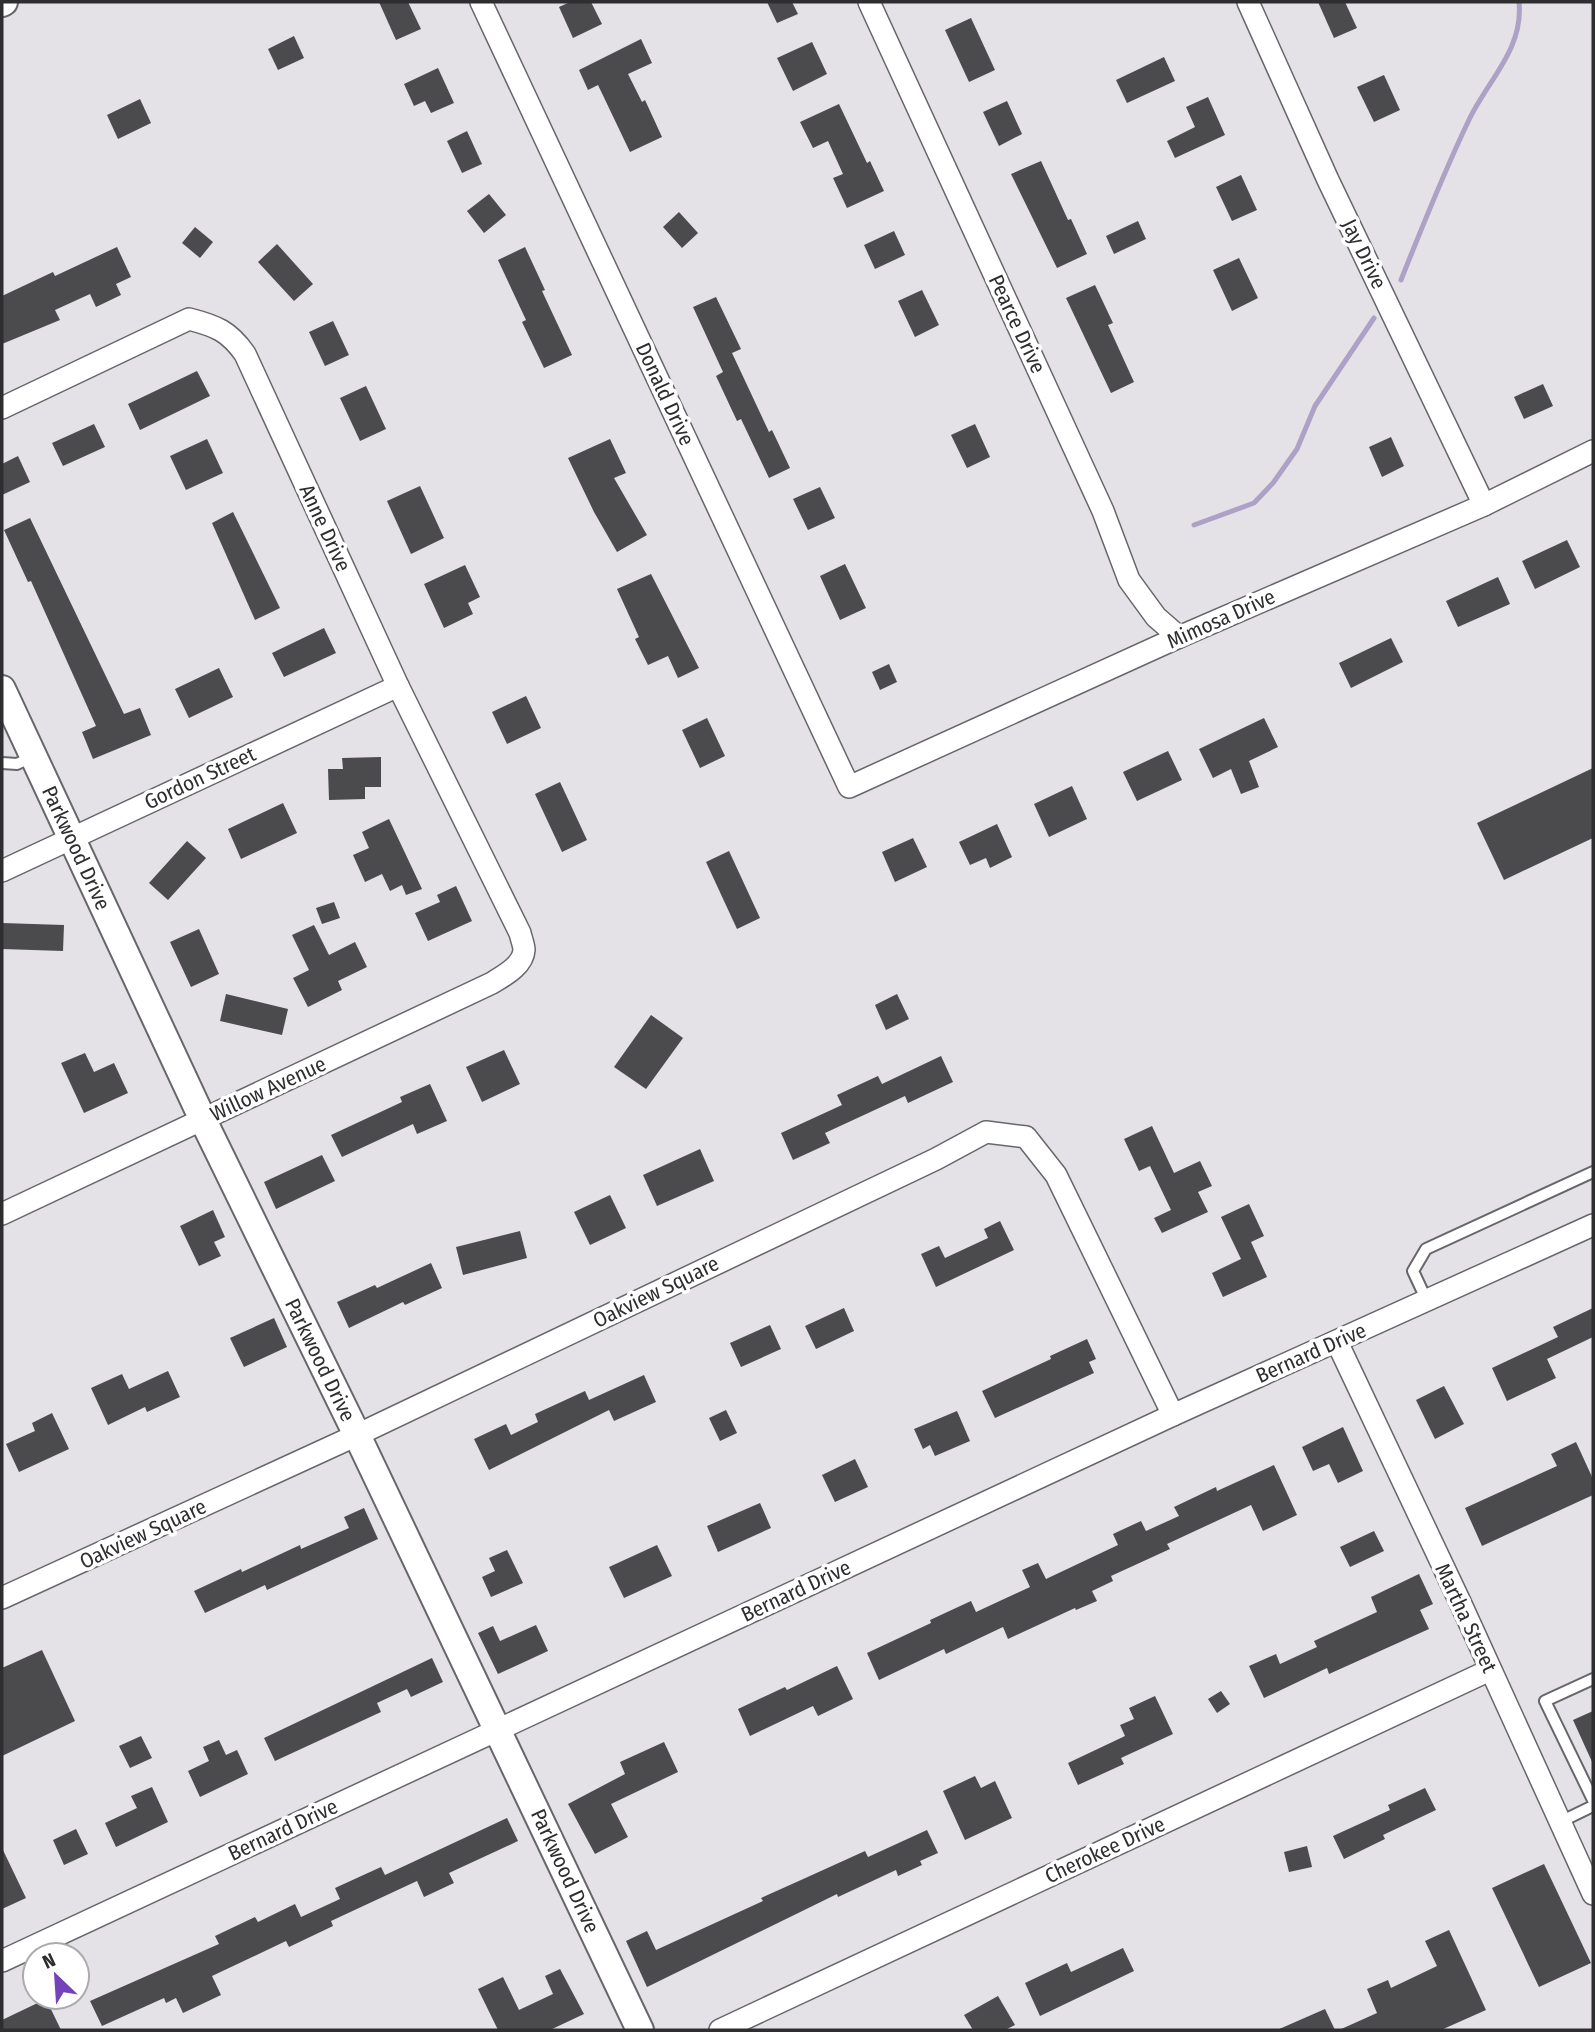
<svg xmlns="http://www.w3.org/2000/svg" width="1595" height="2032" viewBox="0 0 1595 2032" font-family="'Fira Sans Condensed',sans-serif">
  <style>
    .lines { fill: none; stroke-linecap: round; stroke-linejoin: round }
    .stream { stroke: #ada2c5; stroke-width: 5 }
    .building { fill: #4b4a4d }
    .service-casing { stroke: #67666a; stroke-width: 14 }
    .minor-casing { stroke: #67666a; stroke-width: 24 }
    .tertiary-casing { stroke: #67666a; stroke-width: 30 }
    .service { stroke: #fff; stroke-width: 10 }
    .minor { stroke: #fff; stroke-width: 21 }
    .tertiary { stroke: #fff; stroke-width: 26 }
    .labels { text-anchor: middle; stroke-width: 7; stroke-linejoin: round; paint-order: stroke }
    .street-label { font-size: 21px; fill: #2e2d2f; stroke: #fff }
  </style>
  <rect width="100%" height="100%" fill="#e4e2e7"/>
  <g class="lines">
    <g class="stream">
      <path d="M1401,280C1422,227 1443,174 1468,122C1486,82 1524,50 1519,2"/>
      <polyline points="1194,525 1254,503 1273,483 1297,449 1315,406 1374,318"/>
    </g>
  </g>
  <g class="building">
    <polygon points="379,2 408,2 421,29 396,40"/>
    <polygon points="570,2 591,2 602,24 573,38 559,7"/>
    <polygon points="767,2 792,2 798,14 777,23"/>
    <polygon points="1318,2 1345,2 1357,28 1334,38"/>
    <polygon points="971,18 995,70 969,82 945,30"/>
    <polygon points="294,36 304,58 278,70 268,49"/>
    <polygon points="641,39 652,63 628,74 642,102 645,100 662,137 630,152 598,85 588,90 579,70"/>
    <polygon points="812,42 827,74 793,91 777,58"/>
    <polygon points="1164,57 1175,81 1127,103 1116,80"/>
    <polygon points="438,68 454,103 431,113 425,101 414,106 404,84"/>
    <polygon points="1384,75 1400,110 1374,122 1357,87"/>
    <polygon points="1208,97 1225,135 1175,158 1167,141 1195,127 1186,107"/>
    <polygon points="140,99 151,123 118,139 107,115"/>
    <polygon points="1007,101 1022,134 999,146 983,112"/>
    <polygon points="839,104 867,163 870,161 884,191 847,208 833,178 843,174 828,141 813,148 800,122"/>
    <polygon points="467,131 482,164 462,173 447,141"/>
    <polygon points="1041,161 1068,220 1071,219 1087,254 1057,268 1011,174"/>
    <polygon points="1241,175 1257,210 1232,221 1216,187"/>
    <polygon points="489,194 506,215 484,233 467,211"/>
    <polygon points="679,212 698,233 682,248 663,227"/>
    <polygon points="1138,221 1146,239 1114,254 1106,236"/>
    <polygon points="195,227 213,242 200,258 182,243"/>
    <polygon points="894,231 905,255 875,269 864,245"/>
    <polygon points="277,244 313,284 294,301 258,262"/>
    <polygon points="117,247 131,277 116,284 121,295 96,307 90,294 55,310 60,320 2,344 2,296 53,272 55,276"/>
    <polygon points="525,247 545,290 542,291 572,355 544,368 522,322 526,320 498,260"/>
    <polygon points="1239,258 1258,298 1232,311 1213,270"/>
    <polygon points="1095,285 1113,323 1108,325 1134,382 1111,393 1066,298"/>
    <polygon points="922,290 939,325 915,337 898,301"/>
    <polygon points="716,297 741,349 732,353 769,432 772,430 790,468 769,478 741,419 737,421 716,376 723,372 693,307"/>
    <polygon points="333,321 349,355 325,366 309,332"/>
    <polygon points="197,371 210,396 140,430 128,404"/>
    <polygon points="1543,384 1553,406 1524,419 1514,397"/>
    <polygon points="366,386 386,429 360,441 340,398"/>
    <polygon points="94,424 105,447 63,466 52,443"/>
    <polygon points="975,424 990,457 967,468 951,435"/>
    <polygon points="1391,437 1404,466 1382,477 1369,447"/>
    <polygon points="207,439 223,473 186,490 170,456"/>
    <polygon points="610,439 626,473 614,478 647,535 617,552 594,512 568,458"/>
    <polygon points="18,456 30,482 2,495 2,464"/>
    <polygon points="420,486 444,538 411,554 387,501"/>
    <polygon points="820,487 835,518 808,530 793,499"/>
    <polygon points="233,512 280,608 255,620 212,523"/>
    <polygon points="30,518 124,714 140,708 151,735 93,759 82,732 96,726 31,581 28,582 4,530"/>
    <polygon points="1567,540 1580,567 1535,589 1522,561"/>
    <polygon points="845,564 866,608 840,620 820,576"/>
    <polygon points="465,565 480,597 468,603 473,614 444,628 424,584"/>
    <polygon points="651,574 699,668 678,678 668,656 648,665 635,639 639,637 617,589"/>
    <polygon points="1498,577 1510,604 1458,627 1446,601"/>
    <polygon points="324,628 336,653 284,677 272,653"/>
    <polygon points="1391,638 1403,662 1351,688 1339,663"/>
    <polygon points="889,664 897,682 880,690 872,672"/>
    <polygon points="219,668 233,697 189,718 175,689"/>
    <polygon points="526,696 541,728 507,744 492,712"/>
    <polygon points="707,718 725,756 700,768 682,730"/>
    <polygon points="1264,718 1278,747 1249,761 1259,787 1241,794 1231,769 1213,778 1199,749"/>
    <polygon points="1168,751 1182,780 1137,801 1123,772"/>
    <polygon points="381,757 381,787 365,787 365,799 329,800 328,769 343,769 342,758"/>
    <polygon points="1593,768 1593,838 1504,880 1477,823"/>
    <polygon points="560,782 587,840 562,852 535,794"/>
    <polygon points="1072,786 1087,819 1049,837 1034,804"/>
    <polygon points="283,803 297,833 241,859 228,829"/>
    <polygon points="389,819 422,889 406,895 402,885 390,891 382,874 365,882 353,855 369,848 362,832"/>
    <polygon points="997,824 1012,857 990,868 986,858 970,865 959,842"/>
    <polygon points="913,838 927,867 895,882 882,852"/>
    <polygon points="187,841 206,858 168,900 149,883"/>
    <polygon points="729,851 760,918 737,929 706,862"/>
    <polygon points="456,886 472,921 428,941 415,913 440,902 437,895"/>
    <polygon points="334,902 340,918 322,924 316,908"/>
    <polygon points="2,923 64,925 63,951 2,949"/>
    <polygon points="314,925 329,955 355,942 367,967 338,981 342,990 308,1007 293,978 309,970 292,935"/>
    <polygon points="199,929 219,974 191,987 170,942"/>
    <polygon points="226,994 288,1009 282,1035 220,1021"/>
    <polygon points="897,994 909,1019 886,1030 875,1005"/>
    <polygon points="651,1015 683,1038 646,1089 614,1067"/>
    <polygon points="504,1050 520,1084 482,1102 466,1067"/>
    <polygon points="85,1053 94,1072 114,1063 128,1093 84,1113 61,1063"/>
    <polygon points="941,1056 953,1082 908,1103 905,1096 825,1133 830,1143 793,1160 781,1133 842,1105 837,1095 878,1076 882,1084"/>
    <polygon points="430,1084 447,1121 417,1134 413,1124 342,1157 331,1135 402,1102 400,1097"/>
    <polygon points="1152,1126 1174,1173 1200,1161 1212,1186 1198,1192 1208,1212 1162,1233 1154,1218 1171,1210 1150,1166 1139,1171 1124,1139"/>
    <polygon points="700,1149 714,1181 657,1206 643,1175"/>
    <polygon points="322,1155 335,1181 276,1209 264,1182"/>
    <polygon points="610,1195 626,1228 590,1245 574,1212"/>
    <polygon points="1249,1204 1264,1236 1251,1242 1267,1277 1223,1297 1212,1273 1241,1259 1221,1217"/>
    <polygon points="213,1210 225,1237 214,1242 221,1256 199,1266 180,1226"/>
    <polygon points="1000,1221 1014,1250 936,1287 921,1254 939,1246 945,1258 988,1238 984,1229"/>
    <polygon points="520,1231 527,1258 463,1275 456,1247"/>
    <polygon points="431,1263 442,1288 405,1305 403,1302 349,1328 337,1302 375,1285 377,1288"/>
    <polygon points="844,1308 854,1331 816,1349 805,1326"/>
    <polygon points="1593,1308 1593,1337 1547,1359 1556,1378 1507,1401 1492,1368 1558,1337 1553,1327"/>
    <polygon points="274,1318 287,1347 244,1367 230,1338"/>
    <polygon points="770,1325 781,1349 741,1367 730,1343"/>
    <polygon points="1087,1339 1096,1359 1089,1362 1094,1373 995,1418 982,1391 1051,1359 1050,1356"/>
    <polygon points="168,1371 180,1397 147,1412 145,1407 108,1425 91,1388 122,1374 129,1389"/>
    <polygon points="644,1375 656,1402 614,1421 609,1410 489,1470 474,1439 506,1424 511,1435 538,1422 535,1414 585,1391 589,1400"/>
    <polygon points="1444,1386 1464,1424 1435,1439 1416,1400"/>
    <polygon points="726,1410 737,1433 720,1441 709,1418"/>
    <polygon points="957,1411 970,1441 935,1456 930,1445 923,1449 914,1429"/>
    <polygon points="52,1413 69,1449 19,1472 6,1444 35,1431 32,1423"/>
    <polygon points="1343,1427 1363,1471 1338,1483 1329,1464 1313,1471 1302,1447"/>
    <polygon points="1576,1442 1593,1479 1593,1495 1482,1546 1465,1508 1557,1466 1551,1454"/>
    <polygon points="855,1459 868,1487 835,1502 822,1475"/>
    <polygon points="1274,1465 1297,1515 1263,1531 1251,1505 1167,1544 1170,1549 1111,1576 1113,1581 1092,1591 1097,1601 1076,1610 1075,1608 1008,1639 1003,1627 946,1654 944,1649 879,1680 867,1653 931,1623 930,1620 971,1601 976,1612 1030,1587 1022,1570 1038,1563 1046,1579 1118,1545 1113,1534 1141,1521 1146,1531 1179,1516 1174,1507 1216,1487 1217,1491"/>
    <polygon points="760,1503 771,1528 718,1552 707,1526"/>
    <polygon points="364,1508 378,1539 267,1590 265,1585 205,1613 194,1591 241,1569 242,1572 300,1545 301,1549 349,1528 344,1517"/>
    <polygon points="1374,1531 1384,1551 1350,1567 1340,1547"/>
    <polygon points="657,1545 672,1576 624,1598 609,1567"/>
    <polygon points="507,1550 523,1583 491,1597 482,1577 495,1571 489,1558"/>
    <polygon points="1419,1574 1433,1604 1420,1610 1429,1629 1329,1674 1327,1668 1264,1698 1249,1666 1276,1654 1280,1664 1317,1647 1314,1641 1377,1612 1371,1597"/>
    <polygon points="536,1625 548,1651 498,1674 478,1633 493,1626 500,1641"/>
    <polygon points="42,1650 75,1721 2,1756 2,1668"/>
    <polygon points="432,1658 443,1682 411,1697 407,1689 377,1703 381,1712 275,1761 264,1738"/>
    <polygon points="837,1666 853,1699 818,1716 813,1706 750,1736 738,1709 785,1687 787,1690"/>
    <polygon points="1221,1691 1230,1704 1217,1713 1208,1699"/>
    <polygon points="1155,1696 1173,1734 1121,1758 1124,1764 1078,1785 1068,1763 1125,1736 1120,1725 1134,1719 1129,1708"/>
    <polygon points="1593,1711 1593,1764 1573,1720"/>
    <polygon points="141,1736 152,1758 130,1768 119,1746"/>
    <polygon points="219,1740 226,1755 237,1750 248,1774 200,1797 188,1771 209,1761 203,1747"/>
    <polygon points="664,1742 678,1772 611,1804 628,1837 595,1854 568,1804 625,1774 620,1762"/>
    <polygon points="975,1776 981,1788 995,1781 1012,1818 965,1840 943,1791"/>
    <polygon points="152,1787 168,1822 116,1847 105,1823 137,1808 131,1796"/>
    <polygon points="1425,1788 1436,1810 1383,1835 1385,1839 1344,1859 1333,1836 1390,1810 1388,1805"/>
    <polygon points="507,1818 518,1841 449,1873 454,1883 424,1897 417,1881 331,1921 333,1926 289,1947 286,1941 212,1976 221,1995 183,2013 176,1998 166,2003 164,1998 102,2026 90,2001 219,1944 215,1936 255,1917 258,1922 295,1904 301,1917 340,1899 335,1888 381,1867 385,1875"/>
    <polygon points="76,1829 88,1854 64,1865 53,1840"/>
    <polygon points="927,1830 938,1853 920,1861 922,1865 898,1876 896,1870 838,1897 837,1894 647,1987 626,1941 647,1931 656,1950 763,1901 761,1898 801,1880 865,1851 868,1857"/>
    <polygon points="1307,1846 1312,1867 1289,1872 1284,1852"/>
    <polygon points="2,1848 26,1898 2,1909"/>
    <polygon points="1544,1864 1591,1963 1539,1987 1492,1888"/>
    <polygon points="1449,1930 1486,2010 1441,2030 1339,2030 1377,2013 1367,1989 1388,1980 1391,1988 1437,1966 1425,1941"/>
    <polygon points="1123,1948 1134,1971 1040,2016 1025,1983 1067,1963 1071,1972"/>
    <polygon points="560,1969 584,2014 550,2030 498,2030 478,1989 503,1977 519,2010 553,1994 545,1976"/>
    <polygon points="998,1996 1015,2025 1005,2030 973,2030 964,2015"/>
    <polygon points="46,1999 61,2030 2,2030 2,2020"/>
    <polygon points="1325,2009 1335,2030 1277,2030"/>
  </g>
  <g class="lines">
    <g class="service-casing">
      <g id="service">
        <polyline points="2,763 17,764 32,757"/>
        <polyline points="1427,1301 1413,1271 1426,1249 1593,1172"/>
        <polyline points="1593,1679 1545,1701 1593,1800"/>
        <polyline points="1560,1822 1593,1806"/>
      </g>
    </g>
    <g class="minor-casing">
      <g id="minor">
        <polyline points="481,2 849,787 1179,637 1484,505 1593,451"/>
        <polyline points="869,2 1103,511 1129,580 1156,617 1179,637"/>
        <polyline points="1248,2 1328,180 1484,505"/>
        <path d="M2,408L189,319C216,326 229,331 245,354L398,686L520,933C521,938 524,945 524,950C523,966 503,976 492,983L2,1214"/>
        <polyline points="2,871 398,686"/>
        <polyline points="1337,1342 1460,1602 1593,1894"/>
        <polyline points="2,1598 357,1435 936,1159 986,1132 1026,1137 1056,1175 1173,1415"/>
        <polyline points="2,1961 1173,1415 1593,1225"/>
        <polyline points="720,2030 1490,1670"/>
      </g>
    </g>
    <g class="tertiary-casing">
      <g id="tertiary">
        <polyline points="2,3 4,2"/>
        <polyline points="2,689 203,1120 357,1435 640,2030"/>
      </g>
    </g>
    <use href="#service" class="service"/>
    <use href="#minor" class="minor"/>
    <use href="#tertiary" class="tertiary"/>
  </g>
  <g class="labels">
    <g class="street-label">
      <text transform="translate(1364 254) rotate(64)" y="7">Jay Drive</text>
      <text transform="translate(1017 324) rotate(65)" y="7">Pearce Drive</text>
      <text transform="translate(665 394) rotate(65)" y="7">Donald Drive</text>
      <text transform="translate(325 528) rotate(65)" y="7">Anne Drive</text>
      <text transform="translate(1221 619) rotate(-24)" y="7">Mimosa Drive</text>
      <text transform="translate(200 778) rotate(-25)" y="7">Gordon Street</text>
      <text transform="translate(76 848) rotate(65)" y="7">Parkwood Drive</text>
      <text transform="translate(268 1089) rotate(-25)" y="7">Willow Avenue</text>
      <text transform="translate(656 1292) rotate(-26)" y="7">Oakview Square</text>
      <text transform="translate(1311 1353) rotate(-24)" y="7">Bernard Drive</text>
      <text transform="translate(320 1360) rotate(64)" y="7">Parkwood Drive</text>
      <text transform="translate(143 1534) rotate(-25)" y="7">Oakview Square</text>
      <text transform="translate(796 1591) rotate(-25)" y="7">Bernard Drive</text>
      <text transform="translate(1466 1618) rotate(65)" y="7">Martha Street</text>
      <text transform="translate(283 1830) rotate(-25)" y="7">Bernard Drive</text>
      <text transform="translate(1105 1850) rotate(-25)" y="7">Cherokee Drive</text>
      <text transform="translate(565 1871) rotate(65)" y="7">Parkwood Drive</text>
    </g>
  </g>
  <rect width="1595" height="2032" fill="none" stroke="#2e2d2f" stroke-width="7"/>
  <g transform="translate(56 1976) rotate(335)"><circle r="33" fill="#ffffff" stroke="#ababac" stroke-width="2"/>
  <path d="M0-5L12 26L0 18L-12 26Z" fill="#7443ba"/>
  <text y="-10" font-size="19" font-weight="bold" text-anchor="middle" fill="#2e2d2f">N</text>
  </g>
</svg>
